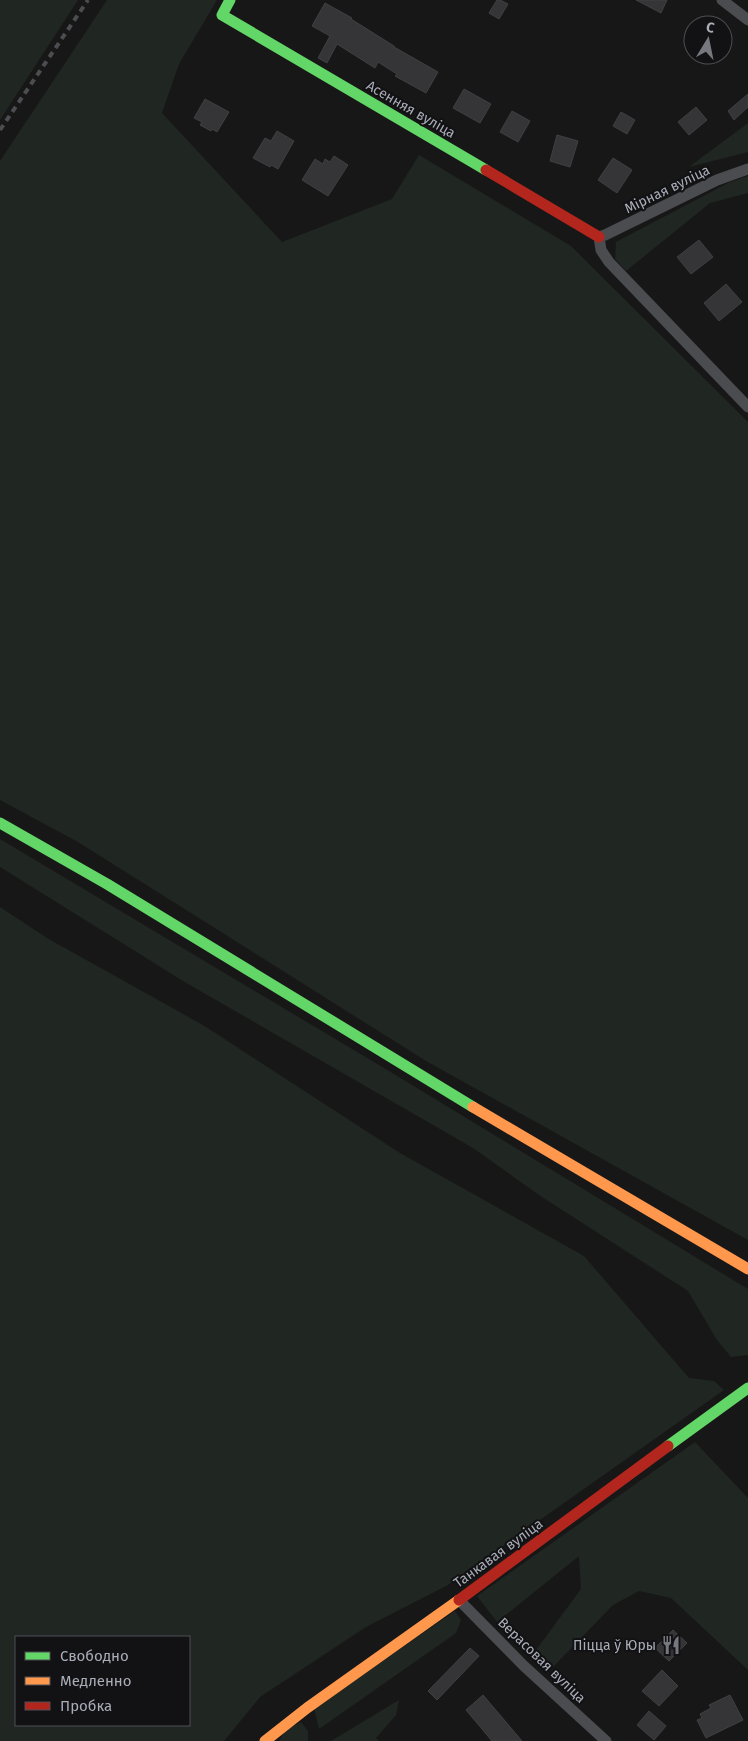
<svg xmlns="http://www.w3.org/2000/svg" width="748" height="1741" viewBox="0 0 748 1741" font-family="'Fira Sans',sans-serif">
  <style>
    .green { fill: #202621; fill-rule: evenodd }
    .building { fill: #353537; stroke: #404043 }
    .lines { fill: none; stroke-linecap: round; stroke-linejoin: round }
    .street { stroke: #4b4c50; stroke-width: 11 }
    .fast { stroke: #63d668; stroke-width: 11 }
    .slow { stroke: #ff974d; stroke-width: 11 }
    .jam { stroke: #b3261e; stroke-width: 11 }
    .rail { stroke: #4c4d50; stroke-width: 4; stroke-dasharray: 6 5; stroke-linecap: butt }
    .labels { text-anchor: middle; stroke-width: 4; stroke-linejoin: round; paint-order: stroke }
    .street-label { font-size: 14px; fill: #a9adb8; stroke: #121113 }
    .poi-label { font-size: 14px; fill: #a9adb8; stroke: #121113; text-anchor: end }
  </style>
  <rect width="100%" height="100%" fill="#171717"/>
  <g class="green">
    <polygon points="0,0 78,0 0,120"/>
    <polygon points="107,0 217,0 179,64 162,113 282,242 392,199 419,155 571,246 748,422 748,1240 426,1061 78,842 0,800 0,161"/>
    <polygon points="748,123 748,152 689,167"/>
    <polygon points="748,176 748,193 710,203 626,271 615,259 616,242 730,182"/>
    <polygon points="0,839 384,1068 748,1289 748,1355 731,1357 717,1340 688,1291 539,1195 473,1148 183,981 0,867"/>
    <path d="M0,907L47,938L203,1025L400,1153L584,1256L689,1378L714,1381L724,1390L448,1585L366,1627L260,1697L224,1741H0ZM16,1637H189V1725H16Z"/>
    <polygon points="695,1442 748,1498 748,1670 671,1598 639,1591 613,1605 553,1667 536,1650 581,1589 579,1556 497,1622 477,1596"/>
    <polygon points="455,1611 461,1620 456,1633 319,1729 314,1708"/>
    <polygon points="399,1700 396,1715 376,1738 379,1741 331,1741"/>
    <polygon points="301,1722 308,1731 308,1741 279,1741 285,1730"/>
  </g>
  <g class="building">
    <polygon points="497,0 500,0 508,4 499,19 489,13"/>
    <polygon points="636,0 667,0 661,13"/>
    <polygon points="325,3 352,18 351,19 394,46 394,47 438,72 426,93 395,76 397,74 378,62 375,68 337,44 327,63 318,58 330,36 312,26"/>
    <polygon points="464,89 491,104 480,123 453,108"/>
    <polygon points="748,94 748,107 734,120 728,111"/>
    <polygon points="205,99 229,112 217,132 212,129 211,131 200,125 202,122 194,118"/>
    <polygon points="696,107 707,120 689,135 678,122"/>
    <polygon points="512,111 530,121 518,142 500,132"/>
    <polygon points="621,112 635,120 627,134 613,126"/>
    <polygon points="277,131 294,141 278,169 271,165 270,167 253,158 265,138 271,141"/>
    <polygon points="557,135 578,141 570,167 550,161"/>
    <polygon points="334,156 348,165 328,196 302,180 315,159 323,164 325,159 330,162"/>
    <polygon points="613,158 632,170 617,193 598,180"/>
    <polygon points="699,240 713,257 691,274 677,257"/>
    <polygon points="726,284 742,302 719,321 704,303"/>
    <polygon points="673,1630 687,1643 669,1661 655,1648"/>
    <polygon points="470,1648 479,1656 437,1700 428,1691"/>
    <polygon points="662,1670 678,1686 659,1706 642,1691"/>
    <polygon points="483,1695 522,1741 492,1741 466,1710"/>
    <polygon points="730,1695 743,1720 706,1738 697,1720 702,1718 700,1714 711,1708 709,1705"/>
    <polygon points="649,1711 666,1726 654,1740 637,1725"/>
  </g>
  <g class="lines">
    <g class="street">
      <polyline points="722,0 748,20"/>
      <polyline points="748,169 717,180 605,235 599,237 601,250 609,262 748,407"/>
      <polyline points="459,1600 524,1666 606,1741"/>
    </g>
    <g class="fast">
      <polyline points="230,0 222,15 486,170"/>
      <polyline points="0,823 107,884 473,1107"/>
      <polyline points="668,1446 748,1388"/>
    </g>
    <g class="slow">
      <polyline points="473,1107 748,1269"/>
      <polyline points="265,1741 307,1708 459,1600"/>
    </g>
    <g class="jam">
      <polyline points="486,170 599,237"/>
      <polyline points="459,1600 668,1446"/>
    </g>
    <polyline class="rail" points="0,130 88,0"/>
  </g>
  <defs>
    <g id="restaurant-bare" transform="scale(1.5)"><path d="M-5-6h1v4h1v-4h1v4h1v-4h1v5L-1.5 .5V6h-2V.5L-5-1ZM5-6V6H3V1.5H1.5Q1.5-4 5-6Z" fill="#767880" stroke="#121113" stroke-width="2.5" paint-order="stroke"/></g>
  </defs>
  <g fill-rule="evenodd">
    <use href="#restaurant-bare" x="671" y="1645"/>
  </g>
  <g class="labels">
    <g class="street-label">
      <text transform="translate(411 109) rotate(30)" y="5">Асенняя вуліца</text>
      <text transform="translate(667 189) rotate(-26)" y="5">Мірная вуліца</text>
      <text transform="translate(498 1553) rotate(-36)" y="5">Танкавая вуліца</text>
      <text transform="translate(542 1660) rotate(44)" y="5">Верасовая вуліца</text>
    </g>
    <g class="poi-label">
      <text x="656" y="1650">Піцца ў Юры</text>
    </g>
  </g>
  <rect x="15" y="1636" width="175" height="90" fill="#121113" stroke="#4e4f55"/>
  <rect x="25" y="1652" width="25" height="8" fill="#63d668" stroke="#4e4f55"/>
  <text x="60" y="1661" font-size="15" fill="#a9adb8">Свободно</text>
  <rect x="25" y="1677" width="25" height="8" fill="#ff974d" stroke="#4e4f55"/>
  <text x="60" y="1686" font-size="15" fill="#a9adb8">Медленно</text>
  <rect x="25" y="1702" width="25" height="8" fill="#b3261e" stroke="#4e4f55"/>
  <text x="60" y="1711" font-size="15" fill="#a9adb8">Пробка</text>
  <g transform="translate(708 40) rotate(10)"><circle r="24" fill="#121113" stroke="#4e4f55"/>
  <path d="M0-4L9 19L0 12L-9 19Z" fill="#767880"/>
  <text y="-8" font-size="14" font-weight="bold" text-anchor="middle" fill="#a9adb8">С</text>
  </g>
</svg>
